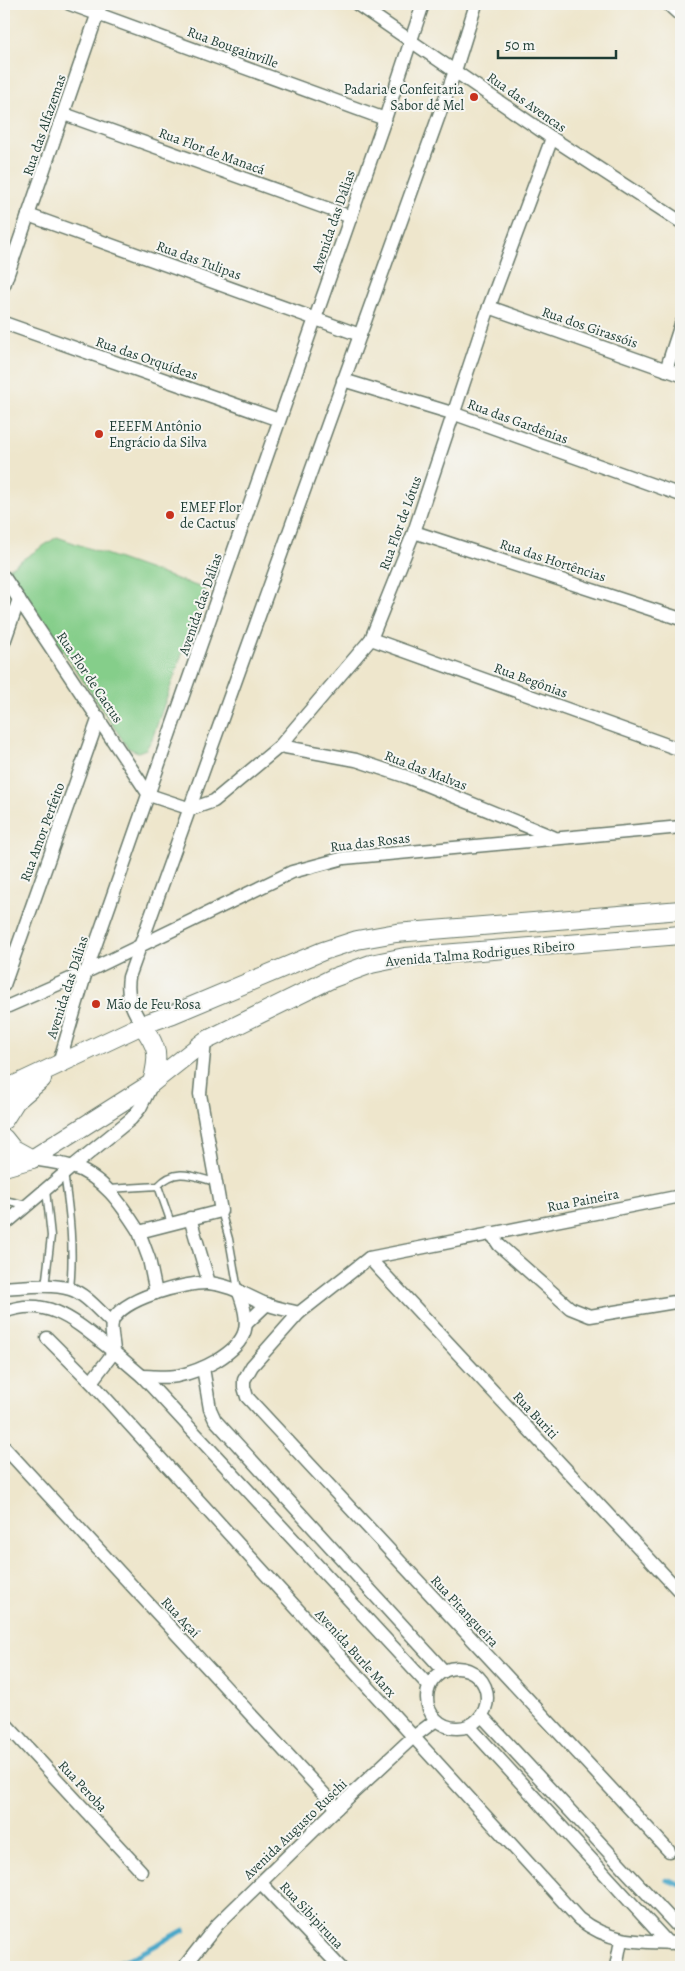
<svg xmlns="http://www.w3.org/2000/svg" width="685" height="1971" viewBox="0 0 685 1971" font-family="Alegreya,serif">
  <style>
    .green { fill: #85ce8a; stroke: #52865f }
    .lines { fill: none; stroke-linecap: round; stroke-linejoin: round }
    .stream { stroke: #4aa8c9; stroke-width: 5 }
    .service-casing { stroke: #677869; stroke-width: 9 }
    .minor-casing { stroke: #677869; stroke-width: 15 }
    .secondary-casing { stroke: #677869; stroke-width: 20 }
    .service { stroke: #fff; stroke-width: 6 }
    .minor { stroke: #fff; stroke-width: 12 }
    .secondary { stroke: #fff; stroke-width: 18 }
    .poi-dot { fill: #c8321e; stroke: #f6f6f2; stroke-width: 2 }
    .labels { text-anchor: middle; stroke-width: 4; stroke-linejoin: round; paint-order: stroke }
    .street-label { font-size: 14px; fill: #1f3d34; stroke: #f6f6f2 }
    .poi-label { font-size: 14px; fill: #1f3d34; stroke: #f6f6f2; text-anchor: start }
  </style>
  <rect width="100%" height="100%" fill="#f6f6f2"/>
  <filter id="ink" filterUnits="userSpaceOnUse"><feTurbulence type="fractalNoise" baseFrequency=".02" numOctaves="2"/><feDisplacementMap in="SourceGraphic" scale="10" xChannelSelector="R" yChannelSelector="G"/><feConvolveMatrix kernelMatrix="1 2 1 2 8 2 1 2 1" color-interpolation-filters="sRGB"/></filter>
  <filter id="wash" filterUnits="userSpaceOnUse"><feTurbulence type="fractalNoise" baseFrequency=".0096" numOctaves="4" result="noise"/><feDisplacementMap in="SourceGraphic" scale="20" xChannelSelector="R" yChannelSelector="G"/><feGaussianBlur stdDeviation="1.12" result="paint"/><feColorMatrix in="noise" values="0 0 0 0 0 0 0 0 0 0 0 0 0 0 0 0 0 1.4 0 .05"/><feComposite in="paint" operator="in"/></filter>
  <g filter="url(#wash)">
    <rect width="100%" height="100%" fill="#eee6cc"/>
    <polygon class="green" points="57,537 205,589 152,739 146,749 138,752 128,748 8,569"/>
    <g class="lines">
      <g class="stream">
        <polyline points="667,1880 681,1885"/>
        <polyline points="104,1967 138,1955 184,1930"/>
      </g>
    </g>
  </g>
  <g filter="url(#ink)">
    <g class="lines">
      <g class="service-casing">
        <g id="service">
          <path d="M64,1173C70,1213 74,1249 70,1289"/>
          <polyline points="158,1186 171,1223"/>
          <path d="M108,1189L158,1186C176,1167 192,1176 215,1182"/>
          <polyline points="4,1200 27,1205"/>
          <polyline points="221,1211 229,1239 238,1290"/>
          <polyline points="45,1287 51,1236 46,1190"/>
        </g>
      </g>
      <g class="minor-casing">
        <g id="minor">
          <polyline points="70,4 385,119"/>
          <polyline points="357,4 552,138 681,222"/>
          <polyline points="668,4 681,16"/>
          <polyline points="64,114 351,217"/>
          <polyline points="28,215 360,335"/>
          <polyline points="4,285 101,4"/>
          <polyline points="489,307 681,375"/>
          <polyline points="4,323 279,420"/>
          <polyline points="666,370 681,324"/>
          <polyline points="343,380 455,414 681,495"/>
          <polyline points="414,532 681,619"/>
          <polyline points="4,577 149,795"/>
          <polyline points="371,639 681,750"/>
          <polyline points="4,642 19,599"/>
          <polyline points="280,746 356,760 407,777 553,837"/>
          <polyline points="149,795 191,809 214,801 280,746 371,639 414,532 489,307 552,138"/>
          <polyline points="4,985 99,717"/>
          <polyline points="4,1008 86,972 292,872 344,858 681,827"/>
          <path d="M142,1025C132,1008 126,997 129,977L455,71L476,4"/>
          <polyline points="58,1066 86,972 385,119 423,4"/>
          <path d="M32,1159C44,1161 58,1163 70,1166C103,1176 122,1205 139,1232L221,1211L200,1094L205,1041"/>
          <polyline points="190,1218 209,1283"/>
          <polyline points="4,1225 72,1167 131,1119 140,1108 152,1084"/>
          <polyline points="139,1232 149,1259 156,1293"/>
          <polyline points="491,1233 499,1245 570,1308 590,1316 681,1301"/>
          <polyline points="369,1258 681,1593"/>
          <path d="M4,1288C24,1287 50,1283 70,1289C86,1294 100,1312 112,1323"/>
          <path d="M4,1312C51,1294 80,1326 114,1352L91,1382"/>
          <path d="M299,1313C288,1310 276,1308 266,1304C247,1296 230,1285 209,1283C186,1282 121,1298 112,1322C110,1330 114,1344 114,1352L142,1376L429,1686"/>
          <polyline points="246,1324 267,1304"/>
          <path d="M47,1338L91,1382L579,1919C611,1944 642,1942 681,1943"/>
          <polyline points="203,1368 210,1409 215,1420 444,1671"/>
          <path d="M142,1376C153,1376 165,1378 177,1376C191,1373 204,1368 216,1361C249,1341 252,1325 238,1290"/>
          <polyline points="4,1447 337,1808"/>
          <circle cx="457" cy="1698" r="30"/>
          <polyline points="482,1716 681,1930"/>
          <polyline points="4,1722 141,1871"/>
          <polyline points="469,1726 668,1943"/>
          <polyline points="669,1851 247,1397 244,1387 244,1380 252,1366 299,1313 369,1258 681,1196"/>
          <polyline points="261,1883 340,1967"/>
          <polyline points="184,1967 218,1924 337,1808 412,1738 436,1720"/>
          <polyline points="616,1967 621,1940"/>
        </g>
      </g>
      <g class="secondary-casing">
        <g id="secondary">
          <path d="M142,1025C159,1049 159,1055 152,1083"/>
          <polyline points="4,1090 142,1025 173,1014 323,951 357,940 396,933 681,910"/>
          <polyline points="4,1120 16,1101 42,1079"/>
          <polyline points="4,1138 12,1148 32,1159"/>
          <polyline points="4,1167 32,1159 152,1083 205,1041 333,978 371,964 405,957 681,935"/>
        </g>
      </g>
      <use href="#service" class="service"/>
      <use href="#minor" class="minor"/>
      <use href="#secondary" class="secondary"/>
    </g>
  </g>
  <g class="poi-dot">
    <circle cx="474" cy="97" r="5"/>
    <circle cx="99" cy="434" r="5"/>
    <circle cx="170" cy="515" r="5"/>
    <circle cx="96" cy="1004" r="5"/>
  </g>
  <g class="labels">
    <g class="street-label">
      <text transform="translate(233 47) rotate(20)" y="5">Rua Bougainville</text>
      <text transform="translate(527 102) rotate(35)" y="5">Rua das Avencas</text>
      <text transform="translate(44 125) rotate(-71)" y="5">Rua das Alfazemas</text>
      <text transform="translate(212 151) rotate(20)" y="5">Rua Flor de Manacá</text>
      <text transform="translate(333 221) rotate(-71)" y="5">Avenida das Dálias</text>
      <text transform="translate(199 260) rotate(20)" y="5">Rua das Tulipas</text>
      <text transform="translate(590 327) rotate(19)" y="5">Rua dos Girassóis</text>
      <text transform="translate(147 358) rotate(19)" y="5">Rua das Orquídeas</text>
      <text transform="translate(518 421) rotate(20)" y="5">Rua das Gardênias</text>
      <text transform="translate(400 523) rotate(-70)" y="5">Rua Flor de Lótus</text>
      <text transform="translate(553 560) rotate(18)" y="5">Rua das Hortências</text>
      <text transform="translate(200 604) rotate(-71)" y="5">Avenida das Dálias</text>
      <text transform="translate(90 677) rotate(56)" y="5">Rua Flor de Cactus</text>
      <text transform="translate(531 680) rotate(20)" y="5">Rua Begônias</text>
      <text transform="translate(426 770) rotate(21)" y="5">Rua das Malvas</text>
      <text transform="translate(42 832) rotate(-70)" y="5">Rua Amor Perfeito</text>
      <text transform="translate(370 842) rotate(-7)" y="5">Rua das Rosas</text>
      <text transform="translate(480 953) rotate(-5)" y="5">Avenida Talma Rodrigues Ribeiro</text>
      <text transform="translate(67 987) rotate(-72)" y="5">Avenida das Dálias</text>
      <text transform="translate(583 1200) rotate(-11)" y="5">Rua Paineira</text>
      <text transform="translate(536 1415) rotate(47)" y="5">Rua Buriti</text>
      <text transform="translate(465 1611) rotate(47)" y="5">Rua Pitangueira</text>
      <text transform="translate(181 1617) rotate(47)" y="5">Rua Açaí</text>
      <text transform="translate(356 1653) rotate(48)" y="5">Avenida Burle Marx</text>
      <text transform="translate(83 1786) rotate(47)" y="5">Rua Peroba</text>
      <text transform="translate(295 1829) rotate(-44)" y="5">Avenida Augusto Ruschi</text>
      <text transform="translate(312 1915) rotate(47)" y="5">Rua Sibipiruna</text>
    </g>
    <g class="poi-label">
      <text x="464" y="94" text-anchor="end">Padaria e Confeitaria<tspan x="464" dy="16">Sabor de Mel</tspan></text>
      <text x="109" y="431">EEEFM Antônio<tspan x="109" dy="16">Engrácio da Silva</tspan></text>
      <text x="180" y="512">EMEF Flor<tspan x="180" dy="16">de Cactus</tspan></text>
      <text x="106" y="1009">Mão de Feu Rosa</text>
    </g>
  </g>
  <rect width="685" height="1971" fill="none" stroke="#f6f6f2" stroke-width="20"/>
  <path d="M498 50v8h118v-8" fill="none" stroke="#1f3d34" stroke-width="2.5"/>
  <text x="505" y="50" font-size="15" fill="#1f3d34" stroke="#f6f6f2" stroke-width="4" paint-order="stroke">50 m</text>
</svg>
